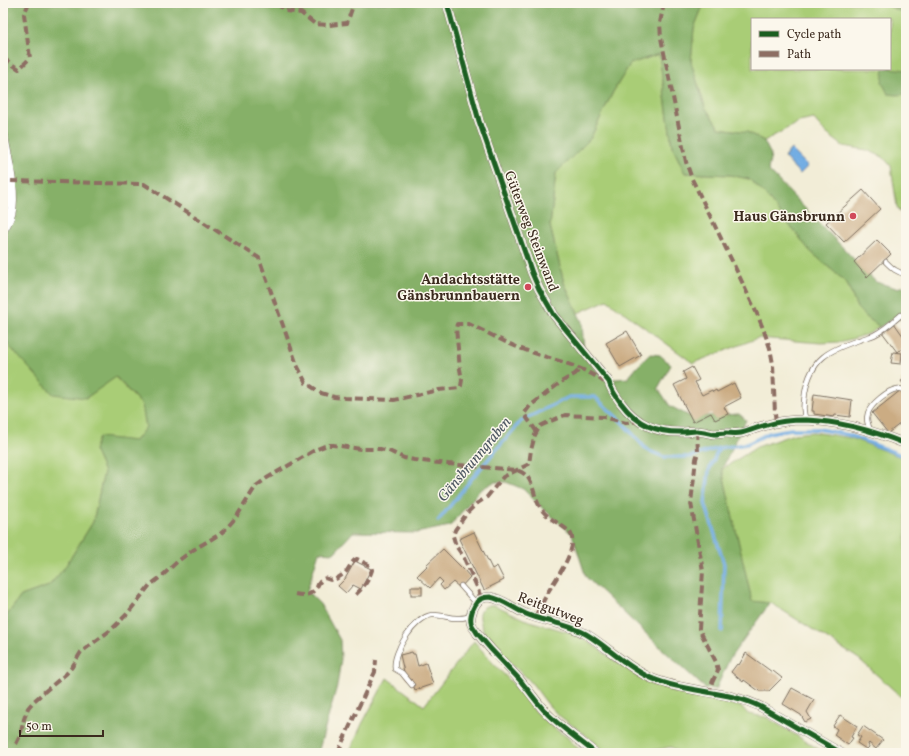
<svg xmlns="http://www.w3.org/2000/svg" width="909" height="756" viewBox="0 0 909 756" font-family="Vollkorn,serif">
  <style>
    .green { fill: #a9cd76; stroke: #727c4a; fill-rule: evenodd }
    .forest { fill: #86b067; stroke: #606d42 }
    .water { fill: #73ade3; stroke: #576c80 }
    .lines { fill: none; stroke-linecap: round; stroke-linejoin: round }
    .stream { stroke: #73ade3; stroke-width: 3.5 }
    .building { fill: #cbac83 }
    .lane-casing { stroke: #7b6e5f; stroke-width: 6 }
    .street-casing { stroke: #7b6e5f; stroke-width: 10 }
    .lane { stroke: #fff; stroke-width: 4.5 }
    .street { stroke: #fff; stroke-width: 9 }
    .quiet { stroke: #8d6e63; stroke-width: 4; stroke-dasharray: 8 4; stroke-linecap: butt }
    .cycleway-casing { stroke: #fbf7ec; stroke-width: 8 }
    .cycleway { stroke: #1b5e20; stroke-width: 5 }
    .poi-dot { fill: #d1495b; stroke: #fbf7ec; stroke-width: 1.5 }
    .labels { text-anchor: middle; stroke-width: 3; stroke-linejoin: round; paint-order: stroke }
    .poi-label { font-size: 14px; font-weight: bold; fill: #3b2a1e; stroke: #fbf7ec; text-anchor: end }
    .street-label { font-size: 14px; fill: #3b2a1e; stroke: #fbf7ec }
    .water-label { font-size: 15px; font-style: italic; fill: #4f5863; stroke: #fbf7ec }
  </style>
  <rect width="100%" height="100%" fill="#fbf7ec"/>
  <filter id="ink" filterUnits="userSpaceOnUse"><feTurbulence type="fractalNoise" baseFrequency=".025" numOctaves="2"/><feDisplacementMap in="SourceGraphic" scale="8" xChannelSelector="R" yChannelSelector="G"/><feConvolveMatrix kernelMatrix="1 2 1 2 8 2 1 2 1" color-interpolation-filters="sRGB"/></filter>
  <filter id="wash" filterUnits="userSpaceOnUse"><feTurbulence type="fractalNoise" baseFrequency=".012" numOctaves="4" result="noise"/><feDisplacementMap in="SourceGraphic" scale="16" xChannelSelector="R" yChannelSelector="G"/><feGaussianBlur stdDeviation="0.9" result="paint"/><feColorMatrix in="noise" values="0 0 0 0 0 0 0 0 0 0 0 0 0 0 0 0 0 1.4 0 .05"/><feComposite in="paint" operator="in"/></filter>
  <g filter="url(#wash)">
    <rect width="100%" height="100%" fill="#f2edd7"/>
    <g class="green">
      <path d="M704,3H882L906,14V222L897,207L891,166L883,157L867,150L843,146L826,133L814,119L799,122L764,141L747,132L719,128L705,107L691,62L694,28ZM752,19H890V69H752Z"/>
      <polygon points="659,54 672,146 685,173 730,175 749,179 764,193 810,251 847,283 857,308 865,316 880,327 870,333 859,337 839,342 821,343 758,338 693,363 607,300 578,313 564,283 550,226 556,173 590,139 613,92 630,64"/>
      <polygon points="3,331 9,346 86,398 115,377 142,405 146,427 135,441 94,450 104,472 93,522 65,567 49,586 21,596 5,618 3,618"/>
      <polygon points="813,432 851,438 898,456 906,460 906,701 859,659 771,603 752,602 722,469 757,447 794,434"/>
      <path d="M489,605H494L501,608L529,621L572,633L582,638L593,645L635,675L650,684L692,695L742,707L748,714L766,717L825,753H681L671,747L655,750L650,753H606C599,746 591,739 583,733C573,725 560,718 551,708C542,698 535,685 524,675C519,670 513,666 508,661C497,652 481,633 480,618C479,611 482,607 489,605Z"/>
      <polygon points="474,641 492,662 515,686 534,710 555,729 567,737 575,746 585,753 349,753 362,724 387,678 424,706"/>
    </g>
    <g class="forest">
      <polygon points="3,3 704,3 694,28 691,62 705,107 719,128 747,132 764,141 771,155 768,170 876,282 896,288 906,286 906,321 905,321 895,317 880,327 865,316 857,308 847,283 810,251 764,193 749,179 730,175 685,173 672,146 659,54 630,64 613,92 590,139 556,173 550,226 564,283 582,322 584,355 605,380 628,378 638,366 650,354 660,355 671,365 658,388 670,406 691,417 739,414 746,420 722,469 752,601 770,603 730,658 716,689 705,688 672,658 586,577 572,534 541,507 523,489 506,482 494,482 480,490 450,526 416,533 353,532 334,553 319,552 307,591 320,604 340,640 341,659 337,686 318,753 3,753 3,618 5,618 21,596 49,586 65,567 93,522 104,472 94,450 99,437 135,441 146,427 142,405 116,377 86,398 53,394 9,346 3,331"/>
      <polygon points="882,3 906,3 906,14"/>
      <polygon points="890,68 906,70 906,94 897,95 888,94 882,82 884,69"/>
    </g>
    <polygon class="water" points="791,149 808,166 800,174 784,157"/>
    <g class="lines">
      <g class="stream">
        <polyline points="719,448 709,470 705,503 724,564 722,631"/>
        <polyline points="438,521 473,477 521,421 569,397 595,397 621,421 647,450 664,457 690,457 719,448 747,444 769,433 791,429 819,429 849,435 906,457"/>
      </g>
    </g>
    <g id="blocks">
      <g class="building">
        <polygon points="863,190 880,209 844,242 826,223"/>
        <polygon points="877,240 891,254 867,277 854,262"/>
        <polygon points="894,323 906,340 906,346 897,352 882,332"/>
        <polygon points="627,331 641,355 620,367 606,343"/>
        <polygon points="893,352 902,353 901,364 891,363"/>
        <polygon points="692,367 699,380 695,382 702,395 712,390 713,392 716,390 717,392 734,383 741,398 724,407 728,414 715,420 711,413 693,422 674,385 686,379 683,372"/>
        <polygon points="906,378 906,388 901,381"/>
        <polygon points="901,390 906,397 906,419 888,433 872,413"/>
        <polygon points="814,394 852,400 850,417 835,415 834,417 814,414 814,411 812,411"/>
        <polygon points="474,532 492,569 497,566 504,580 484,590 459,539"/>
        <polygon points="443,549 464,570 470,577 460,588 453,582 444,590 440,585 443,582 439,578 430,588 417,576 427,566 426,565"/>
        <polygon points="355,561 371,569 361,589 353,585 346,593 338,586 345,579"/>
        <rect x="411" y="587" width="11" height="8"/>
        <polygon points="412,652 413,654 415,654 418,666 426,663 433,684 415,690 411,679 407,679 405,676 400,655"/>
        <polygon points="746,653 772,672 773,671 782,678 769,691 759,691 744,680 743,682 731,672 737,664 739,665"/>
        <polygon points="792,688 814,700 807,712 811,719 805,722 801,715 783,704"/>
        <polygon points="840,715 857,726 851,737 853,738 848,745 834,735 837,729 833,726"/>
        <polygon points="863,726 883,740 876,749 869,743 868,744 869,747 867,749 866,749 857,743 861,737 857,735"/>
      </g>
    </g>
  </g>
  <g filter="url(#ink)">
    <use href="#blocks" fill-opacity="0" stroke="#7b6e5f" stroke-width="1"/>
    <g class="lines">
      <g class="lane-casing">
        <g id="lane">
          <path d="M886,262C892,268 897,273 906,274"/>
          <path d="M806,420C802,410 804,403 805,393C811,358 829,350 859,340C864,338 869,337 874,335C884,330 893,322 901,315"/>
          <path d="M871,431C868,426 866,419 868,413C871,404 888,390 897,389C901,388 903,390 906,392"/>
          <polyline points="461,586 476,603"/>
          <path d="M412,685L402,673L395,669C392,652 415,617 432,615C441,614 450,619 459,618C463,618 468,617 471,615"/>
        </g>
      </g>
      <g class="street-casing">
        <g id="street">
          <path d="M447,3L479,121L532,273L539,289L554,315L609,382C611,390 616,396 621,403C637,425 657,433 684,432C688,432 692,431 696,431C702,431 708,433 714,434C718,434 722,433 726,433C731,433 736,434 741,433C750,431 758,427 767,425C779,421 794,420 806,420C841,421 874,431 906,444"/>
          <path d="M3,133C7,157 16,191 11,213C9,220 6,225 3,230"/>
          <path d="M595,753C582,742 566,731 553,719C541,709 533,696 523,684C518,677 511,671 505,664C495,654 486,644 477,633C476,630 473,628 472,625C469,619 472,610 475,605C478,599 483,597 490,597C503,599 514,609 526,614C545,622 567,623 586,634C608,647 626,667 651,678C686,693 728,690 761,707L841,753"/>
        </g>
      </g>
      <use href="#lane" class="lane"/>
      <use href="#street" class="street"/>
      <g class="quiet">
        <polyline points="277,3 285,11 301,13 315,24 329,25 347,23 354,3"/>
        <polyline points="664,3 660,23 661,38 686,162 692,179 734,265 758,316 764,331 770,348 773,364 775,414 776,423"/>
        <polyline points="3,58 19,69 30,58 24,14 29,3"/>
        <path d="M11,181L144,184L259,258L297,365L306,383L321,393L334,397L345,398L394,400L439,390L459,388L461,386L462,380L460,369L456,328L457,324H469C486,332 504,342 522,349C549,359 580,364 604,382"/>
        <polyline points="697,431 698,452 696,459 691,503 703,571 699,629 716,662 718,670 711,685 710,693"/>
        <polyline points="537,432 524,414 530,406 561,382 575,374 580,369"/>
        <path d="M295,594C306,596 310,596 317,587C318,584 320,581 323,579C326,577 328,580 332,580C336,580 342,575 345,573C350,568 351,561 357,559L371,566L372,570C368,582 363,588 354,596"/>
        <polyline points="481,598 477,587 468,567 463,556 456,546 453,536 455,530 467,513 476,504 487,497 503,477 529,464 531,450 535,435 540,426 551,421 565,415 604,417 626,423 638,421"/>
        <path d="M16,744L20,736L24,719L28,708L33,702L43,693L66,674L72,667L81,652L112,629L127,614L150,585L162,576L178,561L193,550L220,534L226,529L237,516L256,486L267,478L315,450L327,445H333L361,449H380L389,451L404,458L414,460L448,464L516,470C536,475 531,496 542,510C550,520 561,524 570,532C580,547 556,578 548,592C544,600 539,609 535,617"/>
        <polyline points="338,753 343,741 372,678 375,672 376,660"/>
      </g>
      <g class="cycleway-casing">
        <g id="cycleway">
          <path d="M447,3L479,121L532,273L539,289L554,315L609,382C611,390 616,396 621,403C637,425 657,433 684,432C688,432 692,431 696,431C702,431 708,433 714,434C718,434 722,433 726,433C731,433 736,434 741,433C750,431 758,427 767,425C779,421 794,420 806,420C841,421 874,431 906,444"/>
          <path d="M595,753C582,742 566,731 553,719C541,709 533,696 523,684C518,677 511,671 505,664C495,654 486,644 477,633C476,630 473,628 472,625C469,619 472,610 475,605C478,599 483,597 490,597C503,599 514,609 526,614C545,622 567,623 586,634C608,647 626,667 651,678C686,693 728,690 761,707L841,753"/>
        </g>
      </g>
      <use href="#cycleway" class="cycleway"/>
    </g>
  </g>
  <g class="poi-dot">
    <circle cx="853" cy="216" r="4"/>
    <circle cx="528" cy="287" r="4"/>
  </g>
  <g class="labels">
    <g class="poi-label">
      <text x="845" y="221">Haus Gänsbrunn</text>
      <text x="520" y="284">Andachtsstätte<tspan x="520" dy="16">Gänsbrunnbauern</tspan></text>
    </g>
    <g class="street-label">
      <text transform="translate(532 231) rotate(69)" y="5">Güterweg Steinwand</text>
      <text transform="translate(551 608) rotate(21)" y="5">Reitgutweg</text>
    </g>
    <g class="water-label">
      <text transform="translate(474 459) rotate(-50)" y="5">Gänsbrunngraben</text>
    </g>
  </g>
  <rect width="909" height="756" fill="none" stroke="#fbf7ec" stroke-width="16"/>
  <rect x="751" y="18" width="140" height="52" fill="#fbf7ec" stroke="#aea59a"/>
  <rect x="759" y="31" width="20" height="6" fill="#1b5e20" stroke="#aea59a"/>
  <text x="787" y="38" font-size="12" fill="#3b2a1e">Cycle path</text>
  <rect x="759" y="51" width="20" height="6" fill="#8d6e63" stroke="#aea59a"/>
  <text x="787" y="58" font-size="12" fill="#3b2a1e">Path</text>
  <path d="M20 730v6h83v-6" fill="none" stroke="#3b2a1e" stroke-width="2"/>
  <text x="26" y="730" font-size="12" fill="#3b2a1e" stroke="#fbf7ec" stroke-width="3" paint-order="stroke">50 m</text>
</svg>
